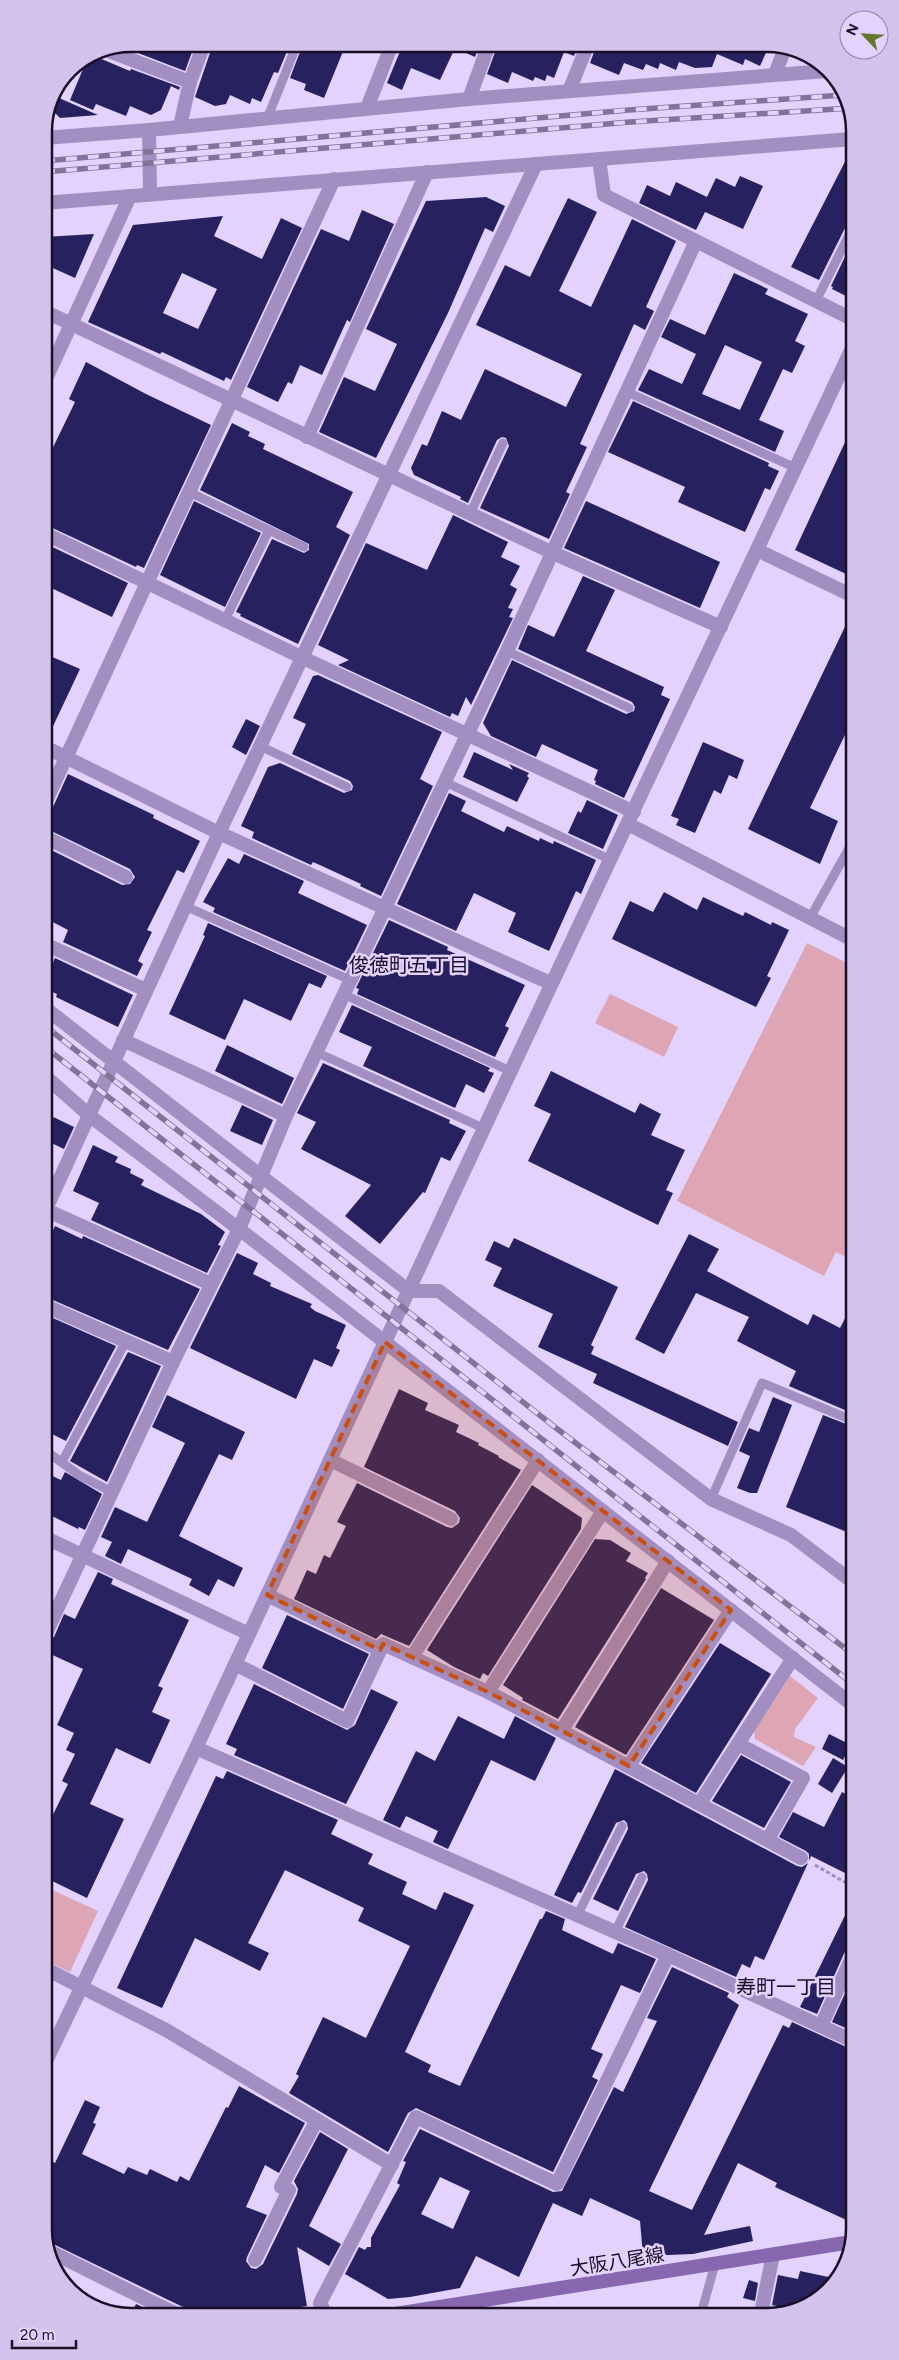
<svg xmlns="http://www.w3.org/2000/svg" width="899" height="2360" viewBox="0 0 899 2360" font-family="Figtree,'Noto Sans JP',sans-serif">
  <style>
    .green { fill: #dea6b4 }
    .building { fill: #28215f; fill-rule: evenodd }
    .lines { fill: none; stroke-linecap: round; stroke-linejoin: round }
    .path { stroke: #9d8eb3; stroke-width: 3; stroke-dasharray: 4 2.5; stroke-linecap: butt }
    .service { stroke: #a28ec0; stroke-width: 9 }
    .minor { stroke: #a28ec0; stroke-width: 14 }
    .tertiary { stroke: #a28ec0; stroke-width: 14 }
    .secondary { stroke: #8667b0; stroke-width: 14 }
    .rail-casing { stroke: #827496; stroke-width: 5.5 }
    .rail { stroke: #e2d2fd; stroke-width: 4; stroke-dasharray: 11; stroke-linecap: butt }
    .marked { fill: #c94e10; fill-opacity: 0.2; stroke: #c94e10; stroke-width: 4; stroke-dasharray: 10 6; stroke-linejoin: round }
    .labels { text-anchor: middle; stroke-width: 5; stroke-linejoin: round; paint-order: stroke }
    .street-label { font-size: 19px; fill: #190e26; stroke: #e2d2fd }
    .neighbourhood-label { font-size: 20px; fill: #190e26; stroke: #e2d2fd }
    .rim { fill: none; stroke: #190e26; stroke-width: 2.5 }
  </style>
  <rect width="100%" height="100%" fill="#e2d2fd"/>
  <g class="green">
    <polygon points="807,943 853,966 854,1261 836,1252 824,1276 677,1201"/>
    <polygon points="610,994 678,1027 664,1057 595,1023"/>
    <polygon points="790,1676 818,1698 795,1729 794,1737 816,1747 803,1766 755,1739 754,1730"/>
    <polygon points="46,1887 98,1911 70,1972 46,1961"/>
  </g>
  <g class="building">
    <polygon points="141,44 195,44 185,71 138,53"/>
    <polygon points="213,44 290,44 278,73 274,72 261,102 252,98 250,104 230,95 226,104 215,106 195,97"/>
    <polygon points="303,44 346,44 324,98 304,90 306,84 290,78"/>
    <polygon points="403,44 480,44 475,57 455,48 440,80 411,68 402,90 387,83"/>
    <polygon points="498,44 579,44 574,56 564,52 554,78 547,75 545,81 535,77 533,81 512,72 508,83 487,74"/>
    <polygon points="597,44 770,44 760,66 745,59 743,65 717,54 712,67 695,68 679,62 676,70 660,63 658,69 646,64 643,70 624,63 619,75 590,63"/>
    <polygon points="92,55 130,71 131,69 180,87 179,90 171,86 161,110 151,115 130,106 126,116 96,104 93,110 70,100 88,57"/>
    <polygon points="59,98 98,115 60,118 53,111"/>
    <polygon points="852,148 852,225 845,228 819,280 791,267"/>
    <polygon points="740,176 763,186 743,229 705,212 696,230 639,203 647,185 670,196 676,182 707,197 716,178 735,187"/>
    <polygon points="486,197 505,206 493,232 485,228 448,313 376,458 319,432 344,377 375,391 391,357 397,344 366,329 426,201"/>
    <polygon points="568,198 597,212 559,291 591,307 632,219 676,241 646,307 654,311 645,330 634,324 580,444 587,447 566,492 570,494 549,539 480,508 509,446 506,438 502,437 497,440 468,503 460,499 461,497 414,475 411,468 422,444 427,446 442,411 461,420 485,369 566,407 582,374 476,325 505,265 530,277"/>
    <polygon points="362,210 394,224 350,322 347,320 322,375 300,365 292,384 288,382 278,402 247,387 321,229 349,241"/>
    <path d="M223,216L214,236L262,259L281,218L302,228L231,380L226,377L224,381L162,352L160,354L88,322L133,225ZM182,273L217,289L198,329L163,313Z"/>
    <polygon points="94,234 75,278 44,264 44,237"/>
    <polygon points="852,242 852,299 832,289 833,287 831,286"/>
    <path d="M734,273L768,289L765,294L808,314L795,341L805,346L792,373L783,369L759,420L784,431L775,452L638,390L649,369L682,384L696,354L661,337L670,319L705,335ZM725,345L762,362L740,410L702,394Z"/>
    <polygon points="86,362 146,394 211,425 144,568 137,565 136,567 44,524 44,466 75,402 69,399"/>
    <polygon points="633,401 769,463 768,466 779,471 770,490 765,488 745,532 678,502 685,487 608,452"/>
    <polygon points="232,423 250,432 248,436 265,444 263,449 353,492 336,527 350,535 298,644 240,616 241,614 236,612 272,539 304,553 309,550 309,544 200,490"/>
    <polygon points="853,425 853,559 846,574 795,550"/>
    <polygon points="194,501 261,533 225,607 160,575"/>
    <polygon points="586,501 720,562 700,608 564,548"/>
    <polygon points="453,515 508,542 501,557 520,566 510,585 517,589 508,608 513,609 509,617 513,618 471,705 466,697 458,716 452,713 450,717 338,665 349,660 318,645 366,543 427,570"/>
    <polygon points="44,543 128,583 112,617 45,585"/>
    <polygon points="583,576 615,590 586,651 664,687 661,695 670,699 624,798 595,784 596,781 594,780 598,770 542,744 536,757 491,736 483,723 512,660 626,714 634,711 635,707 632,702 518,649 528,625 554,637"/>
    <polygon points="853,610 853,718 810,808 838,821 820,864 748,829"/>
    <polygon points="50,656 80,669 47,739 45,738 45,668"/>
    <polygon points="318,675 442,732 420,779 433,786 381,896 360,886 361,884 322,866 313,862 311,865 252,838 254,832 241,826 268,767 280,763 344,793 352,790 353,786 350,781 292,754 306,724 293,718 313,676"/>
    <polygon points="246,719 260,726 246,755 232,747"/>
    <polygon points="703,742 744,760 737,779 729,775 721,794 714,790 695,833 676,825 679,819 671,816"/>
    <polygon points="474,752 513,770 509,764 529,773 527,776 529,778 517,802 463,777"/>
    <polygon points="45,764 52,767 45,783"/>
    <polygon points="68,774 154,815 153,818 200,841 184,873 177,870 147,930 152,932 138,961 143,964 137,976 63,942 68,930 45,918 45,847 122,885 130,884 135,877 130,869 45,828 45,812 53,807"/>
    <polygon points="449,793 466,801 461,811 504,832 507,826 539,841 540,838 553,844 554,841 596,860 581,894 576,891 549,951 508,932 516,913 474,893 456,931 397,904"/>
    <polygon points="587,800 618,815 603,849 568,833 578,811 581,813"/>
    <polygon points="244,854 304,881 298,893 367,925 345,971 213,912 215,908 203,902 228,858 239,864"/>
    <polygon points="664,892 697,910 703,897 743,916 745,912 771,925 772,922 789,930 767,976 771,978 756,1007 612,939 630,901 653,912"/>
    <polygon points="389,920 448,947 447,950 525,985 505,1026 509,1028 495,1057 357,994 359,989 356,988"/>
    <polygon points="208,923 327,976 321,988 309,983 291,1021 244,999 225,1040 169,1014 205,936 203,935"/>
    <polygon points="55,958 133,995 118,1027 56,997 57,994 45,989 45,980"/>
    <polygon points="352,1005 490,1068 488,1071 494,1073 484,1093 466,1084 455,1108 363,1066 372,1047 339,1032"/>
    <polygon points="227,1045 294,1078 282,1104 215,1071"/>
    <polygon points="323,1063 450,1120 449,1123 466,1131 450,1161 441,1157 425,1193 423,1192 380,1244 345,1216 371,1185 301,1149 316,1122 297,1113"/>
    <polygon points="551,1071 635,1113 640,1103 661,1114 651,1135 685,1150 666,1190 673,1193 658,1225 528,1161 551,1114 534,1106"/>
    <polygon points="242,1105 273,1120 262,1145 230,1131"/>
    <polygon points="45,1113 74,1127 64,1149 45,1140"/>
    <polygon points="93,1145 118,1157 115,1162 131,1169 130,1173 144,1180 141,1185 201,1214 225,1232 218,1245 221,1246 207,1273 91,1220 99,1203 73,1191"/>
    <polygon points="55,1226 82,1239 83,1236 200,1289 168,1350 46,1297 45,1248"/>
    <polygon points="689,1234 719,1249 707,1271 808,1325 813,1314 840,1328 854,1301 854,1368 847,1382 854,1386 854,1414 789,1386 796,1371 737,1341 749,1317 696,1293 664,1354 635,1339"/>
    <polygon points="514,1238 618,1287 591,1345 594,1347 591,1354 738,1422 728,1446 593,1383 597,1374 538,1347 553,1314 493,1286 502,1268 485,1260 494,1241 509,1248"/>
    <polygon points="237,1253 258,1263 253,1274 271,1283 270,1286 312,1304 310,1307 315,1311 346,1325 336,1348 340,1350 332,1367 314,1359 296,1399 190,1348"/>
    <polygon points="46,1315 116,1346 66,1441 46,1431"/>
    <polygon points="128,1352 161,1366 107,1482 70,1461"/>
    <polygon points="399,1389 428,1403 425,1410 459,1425 456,1432 479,1443 478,1445 499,1456 498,1457 521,1470 409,1646 381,1634 376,1639 294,1599 307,1570 316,1574 324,1555 330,1558 346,1526 337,1522 357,1483 447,1527 452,1528 459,1523 460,1518 455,1511 364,1467"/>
    <polygon points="167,1395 245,1432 232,1460 219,1454 179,1536 243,1568 234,1587 218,1579 209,1596 189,1585 192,1579 128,1549 121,1564 105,1556 112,1542 101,1537 115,1507 147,1522 185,1443 152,1427"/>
    <polygon points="773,1397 792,1405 757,1493 750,1493 737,1488 750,1456 739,1451 749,1428 759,1432"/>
    <polygon points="823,1415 854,1427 854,1535 786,1507"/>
    <polygon points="65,1472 102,1494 85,1530 79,1527 78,1529 46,1513 46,1473 61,1480"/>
    <polygon points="532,1485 582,1518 581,1529 488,1676 483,1673 480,1679 454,1667 427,1650"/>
    <polygon points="595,1539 610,1540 631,1553 626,1561 648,1573 645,1578 646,1579 558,1719 522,1700 523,1698 503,1685"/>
    <polygon points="98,1572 113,1579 111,1584 189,1620 158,1686 163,1688 152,1712 170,1720 150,1764 116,1748 90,1804 124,1819 87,1898 46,1878 46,1829 68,1784 62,1781 75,1754 66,1750 74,1733 57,1725 83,1669 46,1652 46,1642 54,1637 64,1614 75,1619"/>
    <polygon points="661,1588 714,1620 626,1755 575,1727"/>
    <polygon points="287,1615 369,1654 343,1709 262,1668"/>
    <polygon points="720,1643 771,1674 696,1793 641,1763"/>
    <polygon points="254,1684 347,1730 355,1725 371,1689 398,1702 346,1804 234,1755 237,1749 226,1744"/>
    <polygon points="458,1716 504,1739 515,1716 556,1738 535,1781 491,1760 448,1849 433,1842 438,1831 406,1816 400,1828 383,1820 416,1751 435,1761"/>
    <polygon points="829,1734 851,1745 843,1760 822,1749"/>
    <polygon points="741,1755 791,1782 764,1828 712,1801"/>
    <polygon points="833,1758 848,1767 832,1793 818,1784"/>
    <polygon points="615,1769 797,1866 802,1867 808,1863 764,1960 755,1956 750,1968 742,1964 736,1977 625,1927 648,1880 647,1874 644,1871 636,1874 618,1911 593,1899 628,1829 627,1823 624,1820 616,1823 581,1893 578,1892 572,1903 554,1895"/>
    <polygon points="227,1771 338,1820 331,1834 373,1854 368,1864 407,1882 402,1894 436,1910 444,1892 474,1905 405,2052 431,2065 428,2072 460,2086 540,1919 542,1919 546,1911 565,1919 562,1930 613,1954 618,1943 656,1959 640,1993 621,1985 591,2049 603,2054 592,2077 598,2080 553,2172 416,2108 408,2113 388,2152 289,2093 299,2076 296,2074 323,2017 366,2038 410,1946 358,1921 364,1908 285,1870 248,1943 269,1953 260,1971 195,1938 162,2008 117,1988 216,1776 223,1779"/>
    <polygon points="842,1792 855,1799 855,1878 811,1856 809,1861 809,1854 806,1851 779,1837 793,1812 824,1827"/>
    <polygon points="855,1895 855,1940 847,1947 817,2014 800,2007"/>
    <path d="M672,1967L729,1993L727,1997L739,2005L649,2191L692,2210L783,2025L789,2028L792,2022L855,2051V2224L775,2187L777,2183L738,2163L704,2235L750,2226L753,2241L693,2254L643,2256L640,2221L590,2198L582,2216L553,2203L519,2277L476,2256L460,2288L410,2297L388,2299L345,2274L359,2247L365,2250L367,2247H371V2238L400,2185L397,2183L406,2162L403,2161L420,2129L553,2192L562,2191L614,2087L623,2092L657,2021L647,2018ZM440,2177L470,2191L453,2229L421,2214Z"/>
    <polygon points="852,1978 855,1980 855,2032 832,2022"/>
    <polygon points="239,2086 305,2123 279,2173 265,2165 246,2207 267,2215 247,2257 246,2261 251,2268 256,2269 263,2264 297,2194 298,2189 294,2181 320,2132 348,2149 309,2226 341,2244 329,2266 297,2247 307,2306 255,2315 235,2316 208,2308 204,2316 194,2316 185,2308 47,2241 47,2159 55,2163 85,2100 100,2107 93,2123 96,2124 82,2154 124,2174 128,2167 147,2175 150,2169 177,2182 180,2176 189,2181 226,2107 228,2108"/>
    <polygon points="800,2271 838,2279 795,2310 772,2305 778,2275 798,2279"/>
    <polygon points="749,2280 758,2283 755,2301 743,2298"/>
    <polygon points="136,2304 151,2311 148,2316 130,2316"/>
  </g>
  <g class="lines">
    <polyline class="path" points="815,1865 855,1888"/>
    <g class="service">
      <polyline points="267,119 297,44"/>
      <polyline points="816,301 851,231"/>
      <polyline points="627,392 796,468"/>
      <polyline points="189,492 304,547"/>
      <polyline points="470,514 503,443"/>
      <polyline points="225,620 269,530"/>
      <polyline points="507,651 629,708"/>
      <polyline points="260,746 347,787"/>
      <polyline points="445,782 611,860"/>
      <polyline points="185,906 350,980"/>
      <polyline points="810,918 853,841"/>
      <polyline points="343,994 510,1071"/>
      <polyline points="316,1052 483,1128"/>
      <polyline points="46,1451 79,1475 112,1492"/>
      <polyline points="62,1462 126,1341"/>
      <polyline points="711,1499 762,1383 854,1421"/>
      <polyline points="577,1916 622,1826"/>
      <polyline points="615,1932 642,1877"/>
      <polyline points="701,2314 715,2264"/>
    </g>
    <g class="minor">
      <polyline points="103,49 190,82"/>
      <polyline points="775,74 785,48"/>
      <polyline points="569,91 588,44"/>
      <polyline points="469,99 489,44"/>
      <polyline points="367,108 392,44"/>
      <polyline points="180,126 190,82 204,44"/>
      <polyline points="44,138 149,130"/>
      <polyline points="599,159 604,195 852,319"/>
      <polyline points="150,194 149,130 469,99 827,71"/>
      <polyline points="44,311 553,553 721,627"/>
      <polyline points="44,383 130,196"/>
      <polyline points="307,437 427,172"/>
      <polyline points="44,533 303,658 634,812"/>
      <polyline points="757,550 853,596"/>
      <polyline points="45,747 219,833 550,983"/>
      <polyline points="45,803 334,179"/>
      <polyline points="628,824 853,940"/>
      <polyline points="45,837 126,877"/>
      <polyline points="45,944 146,990"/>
      <polyline points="45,1008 409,1291 439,1291 711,1499 791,1535 854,1583"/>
      <polyline points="123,1040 286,1116"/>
      <polyline points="45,1076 90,1116 239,1229 854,1706"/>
      <polyline points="46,1210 211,1284"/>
      <polyline points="45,1211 219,833 536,164"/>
      <polyline points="46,1306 173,1362 239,1229 286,1116 507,651 696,241"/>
      <path d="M385,1342C538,1008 697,678 853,346"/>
      <polyline points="330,1460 451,1519"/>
      <polyline points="46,1538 249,1634"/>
      <polyline points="267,1595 380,1650"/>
      <polyline points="46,1633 173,1362"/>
      <polyline points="412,1657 538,1460"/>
      <polyline points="235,1664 347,1721 383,1644 488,1692 801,1858"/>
      <polyline points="488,1692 603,1511"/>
      <polyline points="562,1730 668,1561"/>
      <polyline points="738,1744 803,1778 768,1839"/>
      <polyline points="196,1748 668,1955 855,2042"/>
      <polyline points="629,1766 731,1610"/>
      <polyline points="700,1803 793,1658"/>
      <polyline points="46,1969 166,2030 392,2165"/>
      <polyline points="821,2026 855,1951"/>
      <path d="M47,2250C92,2272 136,2295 181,2316"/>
      <polyline points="255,2260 289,2190 281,2187 317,2120"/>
      <polyline points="761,2313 773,2255"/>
      <polyline points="326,2315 320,2303 416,2117 557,2184 668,1955"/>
    </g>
    <g class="tertiary">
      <polyline points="44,203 852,139"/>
      <polyline points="47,2059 196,1748 385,1342"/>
    </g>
    <polyline class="secondary" points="389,2315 851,2242"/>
    <g class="rail-casing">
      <g id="rail">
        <polyline points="44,161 629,110 843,95"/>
        <polyline points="44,172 630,122 852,108"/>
        <polyline points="45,1026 556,1428 854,1655"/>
        <polyline points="45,1047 854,1685"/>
      </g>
    </g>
    <use href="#rail" class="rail"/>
  </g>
  <path class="marked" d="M385,1342L731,1610L629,1766L488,1692L383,1644L380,1650L267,1595Z"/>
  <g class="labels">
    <g class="street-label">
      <text transform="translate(617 2261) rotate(-9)" y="7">大阪八尾線</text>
    </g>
    <g class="neighbourhood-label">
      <text x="409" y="972">俊徳町五丁目</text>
      <text x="786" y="1994">寿町一丁目</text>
    </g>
  </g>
  <path d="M0 0H899V2360H0ZM131 52H767A79 79 0 0 1 846 131V2229A79 79 0 0 1 767 2308H131A79 79 0 0 1 52 2229V131A79 79 0 0 1 131 52Z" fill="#d2c2ec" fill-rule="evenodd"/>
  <path class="rim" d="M131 52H767A79 79 0 0 1 846 131V2229A79 79 0 0 1 767 2308H131A79 79 0 0 1 52 2229V131A79 79 0 0 1 131 52Z"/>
  <g transform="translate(864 35) rotate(295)"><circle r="24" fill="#e2d2fd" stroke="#9284a7"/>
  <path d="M0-4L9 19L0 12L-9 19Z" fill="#637728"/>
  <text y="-8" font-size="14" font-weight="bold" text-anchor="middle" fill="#190e26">N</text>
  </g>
  <path d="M12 2340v8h64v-8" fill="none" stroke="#190e26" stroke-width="2.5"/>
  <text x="20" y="2340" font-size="15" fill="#190e26" stroke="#e2d2fd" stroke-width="4" paint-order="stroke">20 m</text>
</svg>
